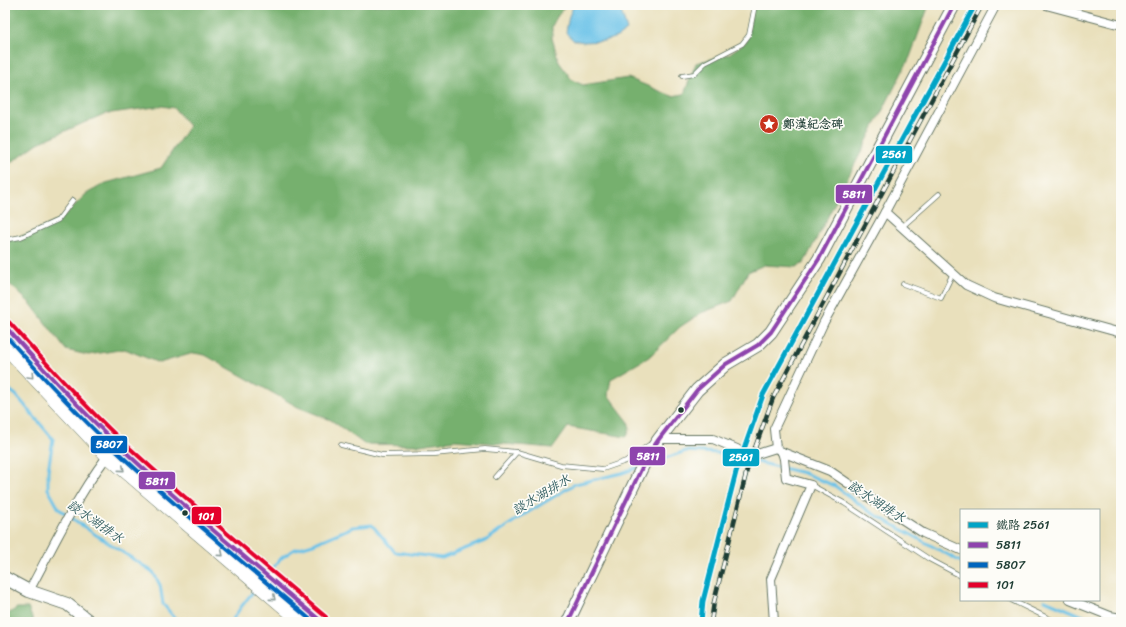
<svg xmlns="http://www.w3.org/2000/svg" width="1126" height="627" viewBox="0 0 1126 627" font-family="Sriracha,'LXGW WenKai TC',sans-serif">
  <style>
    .forest { fill: #76b06e; stroke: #4a7651 }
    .water { fill: #6bc2e8; stroke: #45808e }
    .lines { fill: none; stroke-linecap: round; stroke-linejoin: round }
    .stream { stroke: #6bc2e8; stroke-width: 3 }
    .street-tunnel { stroke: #c1bfa1; stroke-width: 8; stroke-dasharray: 8 4; stroke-linecap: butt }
    .lane-casing { stroke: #667664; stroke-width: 5.5 }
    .street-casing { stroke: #667664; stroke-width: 10 }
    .secondary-casing { stroke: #667664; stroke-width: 14 }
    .primary-casing { stroke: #667664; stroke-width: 14 }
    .lane { stroke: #fff; stroke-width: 4 }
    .street { stroke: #fff; stroke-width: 8 }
    .secondary { stroke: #fff; stroke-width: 12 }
    .primary { stroke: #fff; stroke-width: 13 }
    .rail-casing { stroke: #1f3d34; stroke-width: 4.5 }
    .rail { stroke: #fdfcf7; stroke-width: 3; stroke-dasharray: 9; stroke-linecap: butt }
    .bus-1-casing { stroke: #fdfcf7; stroke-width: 7 }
    .bus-2-casing { stroke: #fdfcf7; stroke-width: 7 }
    .bus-3-casing { stroke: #fdfcf7; stroke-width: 7 }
    .bus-1 { stroke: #8e44ad; stroke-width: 4 }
    .bus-2 { stroke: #0065bd; stroke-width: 4 }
    .bus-3 { stroke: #e4002b; stroke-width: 4 }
    .rail-1-casing { stroke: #fdfcf7; stroke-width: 8 }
    .rail-1 { stroke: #02a4c6; stroke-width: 5 }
    .oneway { stroke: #8f9e9a }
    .bus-dot { fill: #1f3d34; stroke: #fdfcf7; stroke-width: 1.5 }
    .labels { text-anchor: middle; stroke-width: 3.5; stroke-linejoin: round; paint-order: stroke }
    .poi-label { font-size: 12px; font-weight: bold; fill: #1f3d34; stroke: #fdfcf7; text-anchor: start }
    .water-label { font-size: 13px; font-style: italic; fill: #325e61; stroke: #fdfcf7 }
    .line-badge { stroke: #fdfcf7; stroke-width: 1.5 }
    .badge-label { font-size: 11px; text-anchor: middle; font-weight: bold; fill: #fff }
  </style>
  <rect width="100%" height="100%" fill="#fdfcf7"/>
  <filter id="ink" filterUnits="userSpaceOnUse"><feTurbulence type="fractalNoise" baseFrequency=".025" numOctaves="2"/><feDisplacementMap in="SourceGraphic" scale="8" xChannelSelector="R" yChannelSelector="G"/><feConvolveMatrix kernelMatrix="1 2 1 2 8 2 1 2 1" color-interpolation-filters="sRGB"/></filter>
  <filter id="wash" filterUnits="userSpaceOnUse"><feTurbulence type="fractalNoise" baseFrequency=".012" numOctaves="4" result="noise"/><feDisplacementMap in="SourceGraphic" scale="16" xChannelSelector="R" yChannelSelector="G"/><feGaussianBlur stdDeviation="0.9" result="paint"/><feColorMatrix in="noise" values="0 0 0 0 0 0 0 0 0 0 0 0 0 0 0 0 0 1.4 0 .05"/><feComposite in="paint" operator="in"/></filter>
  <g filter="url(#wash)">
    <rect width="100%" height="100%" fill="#e9e0bc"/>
    <g class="forest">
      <polygon points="6,5 566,5 558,15 552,26 552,38 559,62 572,80 583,85 628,78 672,96 684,94 696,63 729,54 747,41 753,5 929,5 910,57 804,263 796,267 764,265 748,272 732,301 701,313 680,327 649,357 611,379 608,395 628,421 630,429 626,437 568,427 553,448 455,440 420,445 364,444 331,420 298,407 205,355 194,353 159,363 125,349 88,355 66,350 31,304 5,280 5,240 32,233 62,218 86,194 106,183 161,168 189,126 174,108 162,106 104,114 38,143 9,164 5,163"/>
      <polygon points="17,608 28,608 34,622 5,622 5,616"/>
    </g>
    <polygon class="water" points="574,5 619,5 627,30 617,37 604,41 584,42 573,40 566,32 569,16"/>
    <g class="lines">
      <g class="stream">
        <polyline points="5,388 7,388 16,395 53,439 48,471 48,489 59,509 93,533 153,572 160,585 163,604 178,622"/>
        <polyline points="648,464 686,451 718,453 804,473 835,486 870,512 961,562"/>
        <polyline points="269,573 280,559 293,550 313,544 353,527 372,525 395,552 442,558 485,541 522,516 575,484 622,473 639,467"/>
        <polyline points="1045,600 1097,622"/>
        <polyline points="231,622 241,607 256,588"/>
      </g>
    </g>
  </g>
  <g filter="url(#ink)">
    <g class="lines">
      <polyline class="street-tunnel" points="737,449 754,455"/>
      <g class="lane-casing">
        <g id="lane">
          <polyline points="682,76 694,74 705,63 742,44 749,35 755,5"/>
          <polyline points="902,227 939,194"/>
          <polyline points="5,240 21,237 58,220 73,200"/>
          <polyline points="903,284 941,298 953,273"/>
          <polyline points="341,445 382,455 434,454 485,449 517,452 561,465 603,469 626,461 649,445"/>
          <polyline points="495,477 517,452"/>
          <polyline points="811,485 844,503 929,559 961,576"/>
          <polyline points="1011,600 1056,622"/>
        </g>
      </g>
      <g class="street-casing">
        <g id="street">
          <polyline points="1046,5 1121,25"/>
          <polyline points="885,212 966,285 994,298 1121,333"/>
          <polyline points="659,439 713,439 737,449"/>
          <polyline points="754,455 776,448"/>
          <polyline points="961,550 923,533 877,503 830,471 782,452 776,448 774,429 824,322 885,212 996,5"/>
          <path d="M29,591C56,541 80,488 117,444"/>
          <polyline points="1070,600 1110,616 1121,618"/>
          <polyline points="774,622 771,579 811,485 786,478 784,459 782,452"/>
        </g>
      </g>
      <g class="secondary-casing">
        <g id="secondary">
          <polyline points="5,578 29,591 67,604 90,622"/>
          <polyline points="568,622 633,486 648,455 659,439 697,390 726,364 758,345 771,332 819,259 954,5"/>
        </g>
      </g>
      <g class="primary-casing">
        <g id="primary">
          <polyline points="5,326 43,369 117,444 173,495 322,622"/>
          <polyline points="5,347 107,456 301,622"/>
        </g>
      </g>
      <use href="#lane" class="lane"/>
      <use href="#street" class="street"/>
      <use href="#secondary" class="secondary"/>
      <use href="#primary" class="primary"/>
      <g class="rail-casing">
        <polyline id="rail" points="711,622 714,602 747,470 773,398 982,5"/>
      </g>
      <use href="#rail" class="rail"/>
      <g class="bus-1-casing">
        <g id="bus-1">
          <path d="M5,326C41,367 78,407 118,445C184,507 253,564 322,622"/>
          <polyline points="568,622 648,455 659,439 697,390 726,364 758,345 771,332 819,259 954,5"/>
        </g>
      </g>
      <g class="bus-2-casing">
        <path id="bus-2" d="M5,335C40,374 76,413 114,449C178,509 246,565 313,622"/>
      </g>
      <g class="bus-3-casing">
        <path id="bus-3" d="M9,322C46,363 82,403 122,441C188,502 258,559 326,617"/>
      </g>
      <use href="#bus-1" class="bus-1"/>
      <use href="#bus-2" class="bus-2"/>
      <use href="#bus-3" class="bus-3"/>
      <g class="rail-1-casing">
        <polyline id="rail-1" points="701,622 703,601 736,472 763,395 975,5"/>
      </g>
      <use href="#rail-1" class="rail-1"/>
    </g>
    <defs><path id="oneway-chevron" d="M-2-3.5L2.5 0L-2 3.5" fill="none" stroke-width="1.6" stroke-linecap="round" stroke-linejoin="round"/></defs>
    <g class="oneway">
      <use href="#oneway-chevron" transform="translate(31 376) rotate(47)"/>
      <use href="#oneway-chevron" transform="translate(122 469) rotate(41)"/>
      <use href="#oneway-chevron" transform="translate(221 554) rotate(40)"/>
      <use href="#oneway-chevron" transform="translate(273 598) rotate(41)"/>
    </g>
  </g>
  <defs>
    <g id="sight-disc" transform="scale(1)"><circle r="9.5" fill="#c8321e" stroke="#fdfcf7"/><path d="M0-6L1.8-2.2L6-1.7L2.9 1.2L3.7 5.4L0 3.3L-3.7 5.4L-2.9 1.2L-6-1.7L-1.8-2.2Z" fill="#fff"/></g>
  </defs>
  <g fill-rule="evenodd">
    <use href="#sight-disc" x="769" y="124"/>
  </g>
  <g class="bus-dot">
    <circle cx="681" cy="410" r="3.5"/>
    <circle cx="185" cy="513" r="3.5"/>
  </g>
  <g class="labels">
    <g class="poi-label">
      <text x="783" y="128">鄭漢紀念碑</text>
    </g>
    <g class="water-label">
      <text transform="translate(541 494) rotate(-31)" y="5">談水湖排水</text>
      <text transform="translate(877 501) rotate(33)" y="5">談水湖排水</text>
      <text transform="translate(96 521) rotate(35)" y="5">談水湖排水</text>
    </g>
  </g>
  <g class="line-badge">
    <rect x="875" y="145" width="38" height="19" rx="4" fill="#02a4c6"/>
    <rect x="835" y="184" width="38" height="20" rx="4" fill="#8e44ad"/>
    <rect x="90" y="435" width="38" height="19" rx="4" fill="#0065bd"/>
    <rect x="629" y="446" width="37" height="20" rx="4" fill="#8e44ad"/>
    <rect x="722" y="448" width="38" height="19" rx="4" fill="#02a4c6"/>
    <rect x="138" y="471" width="38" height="19" rx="4" fill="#8e44ad"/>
    <rect x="191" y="506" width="31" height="19" rx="4" fill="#e4002b"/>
  </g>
  <g class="badge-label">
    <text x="894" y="158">2561</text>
    <text x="854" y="198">5811</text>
    <text x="109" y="448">5807</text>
    <text x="648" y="460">5811</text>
    <text x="741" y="461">2561</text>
    <text x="157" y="485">5811</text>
    <text x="206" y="520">101</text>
  </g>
  <rect width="1126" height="627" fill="none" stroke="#fdfcf7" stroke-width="20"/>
  <rect x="960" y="509" width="140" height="92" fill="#fdfcf7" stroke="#a4b0a9"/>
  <rect x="968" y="522" width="20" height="6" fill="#02a4c6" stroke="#a4b0a9"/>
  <text x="996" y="529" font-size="12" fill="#1f3d34">鐵路 2561</text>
  <rect x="968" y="542" width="20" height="6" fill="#8e44ad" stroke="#a4b0a9"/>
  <text x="996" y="549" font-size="12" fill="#1f3d34">5811</text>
  <rect x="968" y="562" width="20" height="6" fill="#0065bd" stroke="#a4b0a9"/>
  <text x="996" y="569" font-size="12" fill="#1f3d34">5807</text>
  <rect x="968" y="582" width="20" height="6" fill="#e4002b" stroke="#a4b0a9"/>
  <text x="996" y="589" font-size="12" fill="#1f3d34">101</text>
</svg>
